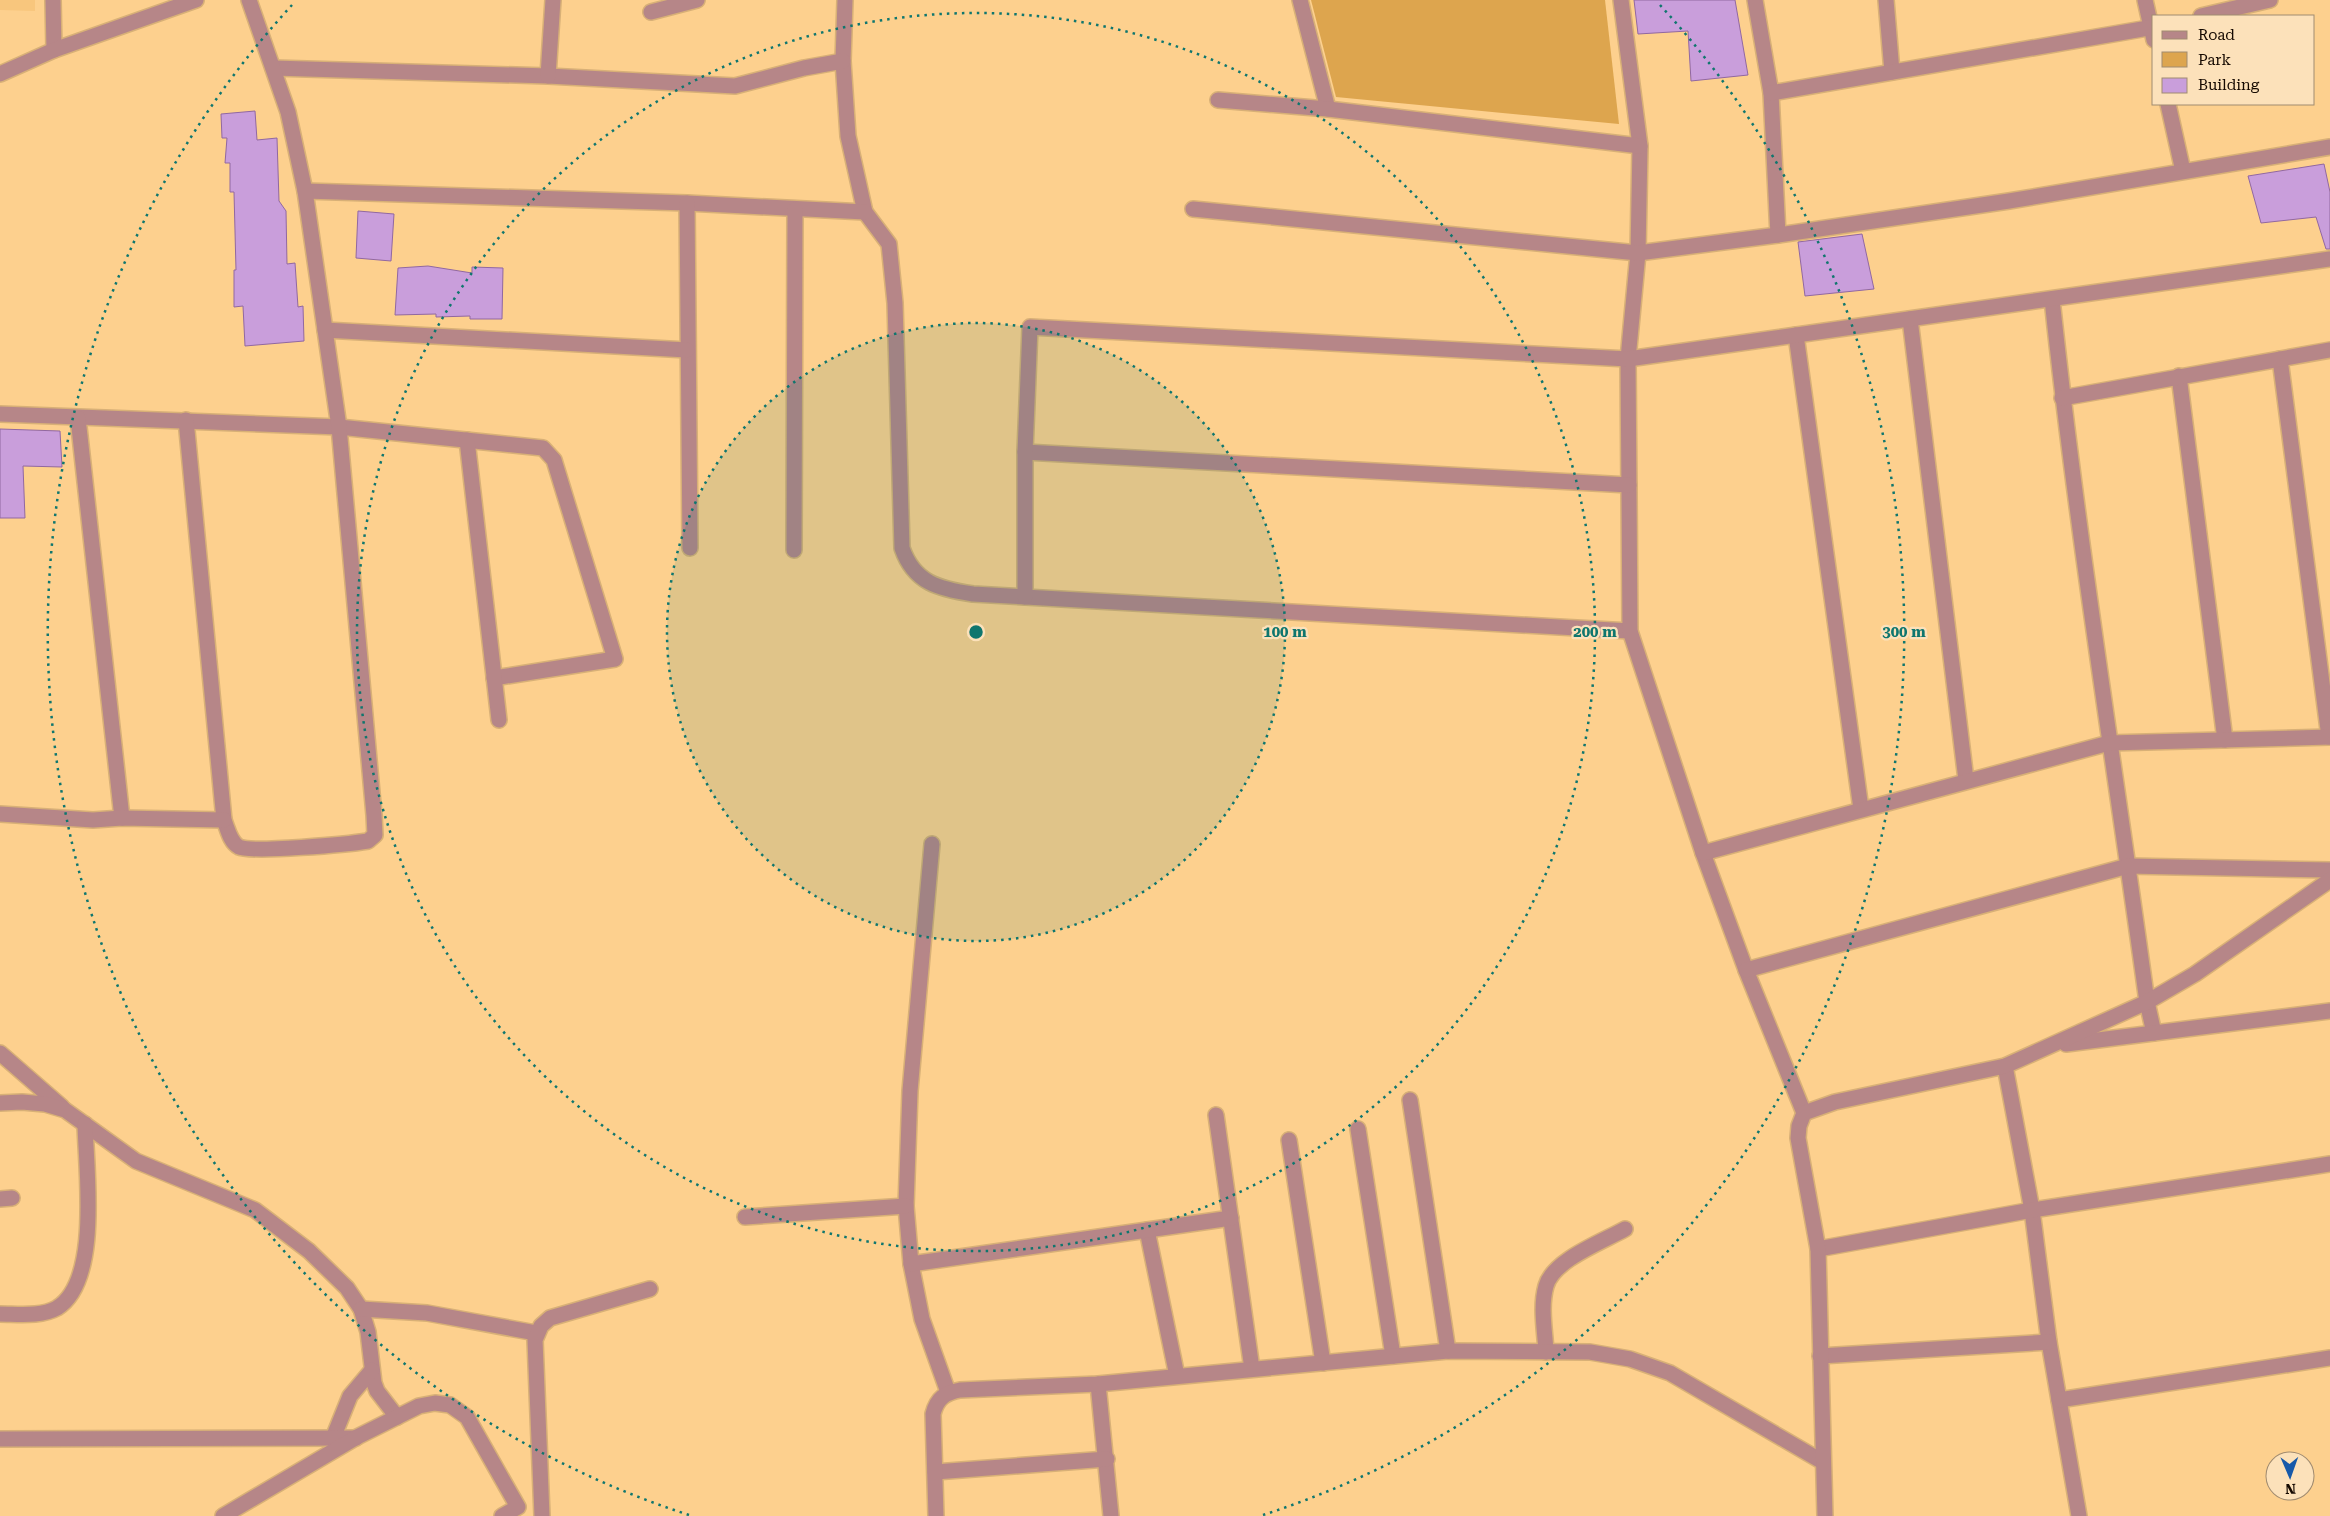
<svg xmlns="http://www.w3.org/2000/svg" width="2330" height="1516" viewBox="0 0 2330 1516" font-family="'Roboto Serif',serif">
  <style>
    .built { fill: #f8c67d }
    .green { fill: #dda54e }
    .building { fill: #c99edb; stroke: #9168a1 }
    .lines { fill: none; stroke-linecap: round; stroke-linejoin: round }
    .minor-casing { stroke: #d8b077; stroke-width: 18 }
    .minor { stroke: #b68688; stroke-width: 15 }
    .ring { fill: none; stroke: #0f766e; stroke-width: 2.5; stroke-dasharray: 2.5 5 }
    .centre { fill: #0f766e; stroke: #fce1ba; stroke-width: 2.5 }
    .ring-label { font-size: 15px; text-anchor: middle; font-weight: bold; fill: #0f766e; stroke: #fce1ba; stroke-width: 4.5; stroke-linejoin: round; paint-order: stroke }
  </style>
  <rect width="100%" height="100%" fill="#fdd08e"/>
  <polygon class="built" points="0,0 35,0 35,11 0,10"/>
  <polygon class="green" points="1311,0 1605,0 1619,124 1336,97"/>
  <g class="building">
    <polygon points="1634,0 1735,0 1748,75 1691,81 1688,31 1638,34"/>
    <polygon points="255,111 257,140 277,138 279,201 286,211 287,264 295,263 298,307 303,306 304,341 245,346 243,306 234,307 234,270 236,270 234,192 230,192 230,163 225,163 227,138 222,138 221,114"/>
    <polygon points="2324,164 2330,192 2330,249 2326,249 2316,217 2261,223 2248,176"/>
    <polygon points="358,211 394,214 391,261 356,258"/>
    <polygon points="1862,234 1874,289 1805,296 1798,242"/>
    <polygon points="428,266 472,273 472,267 503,268 502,319 470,319 470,316 436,317 436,314 395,315 398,268"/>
    <polygon points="0,429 60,431 62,467 23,466 25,518 0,518"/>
  </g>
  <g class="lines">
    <g class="minor-casing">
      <g id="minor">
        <polyline points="53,0 54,50"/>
        <path d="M845,0L843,61L848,136L865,212L889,244L895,303L902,548C914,583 939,589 973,594L1630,631"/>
        <polyline points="1300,0 1328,109"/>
        <polyline points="1621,0 1640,146 1638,253 1628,359 1630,631 1703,853 1746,970 1804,1113"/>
        <polyline points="1755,0 1771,93 1778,235"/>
        <polyline points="1886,0 1892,72"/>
        <polyline points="2145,0 2154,40"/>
        <polyline points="651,12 697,0"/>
        <polyline points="2201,16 2270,0"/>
        <polyline points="273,68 548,76 735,86 804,68 843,61"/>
        <polyline points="0,74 54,50 196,0"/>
        <polyline points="548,76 553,0"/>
        <polyline points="1771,93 2154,27"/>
        <polyline points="1218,100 1328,109 1640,146"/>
        <polyline points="2168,104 2183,171"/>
        <polyline points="305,191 687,203 865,212"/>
        <polyline points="687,203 690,548"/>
        <polyline points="1193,209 1638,253 1778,235 2009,201 2330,147"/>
        <path d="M2052,299C2077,534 2115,768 2147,1002L2154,1033"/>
        <polyline points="1910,319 1966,780"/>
        <polyline points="325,330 687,350"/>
        <polyline points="1796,335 1861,809"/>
        <polyline points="2280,359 2329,737"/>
        <polyline points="2179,376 2225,740"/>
        <polyline points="2062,398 2330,350"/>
        <polyline points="0,414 339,427 543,448 554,460 615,659 494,678"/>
        <polyline points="78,418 122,818"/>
        <path d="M186,420L224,820C228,830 230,842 239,847C252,853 350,844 368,841L375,835L374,815L339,427L305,191L288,112L249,0"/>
        <polyline points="467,440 499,720"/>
        <polyline points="1025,452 1629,485"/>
        <polyline points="794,550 795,210"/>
        <polyline points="1025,597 1025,452 1030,327 1628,359 2330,259"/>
        <polyline points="0,814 93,820 122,818 224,820"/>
        <polyline points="932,844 910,1091 906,1206 911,1264 922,1319 948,1392"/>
        <polyline points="1703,853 2109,743 2330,737"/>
        <polyline points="1746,970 2128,866 2330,870"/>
        <polyline points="2066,1044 2330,1011"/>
        <polyline points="0,1053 62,1107"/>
        <polyline points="2005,1066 2032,1210 2049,1342 2079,1516"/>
        <polyline points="1410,1100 1448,1351"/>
        <polyline points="0,1103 22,1102 45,1104 65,1110 136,1161 255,1210 309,1251 347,1288 361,1309 368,1332 374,1383 377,1391 397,1417"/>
        <polyline points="1216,1115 1252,1369"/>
        <polyline points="1358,1129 1393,1356"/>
        <polyline points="1289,1140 1323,1363"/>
        <polyline points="0,1199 12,1198"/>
        <polyline points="745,1217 906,1206"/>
        <polyline points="1147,1230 1177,1376"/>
        <polyline points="1818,1249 2032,1210 2330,1164"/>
        <polyline points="911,1264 1231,1218"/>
        <polyline points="361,1309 427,1313 536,1333"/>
        <path d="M0,1314C18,1314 41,1317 57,1308C101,1281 86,1170 85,1124"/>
        <path d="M1546,1352C1545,1331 1540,1307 1546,1286C1553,1260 1602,1242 1625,1229"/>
        <polyline points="1820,1356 2049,1342"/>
        <polyline points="1098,1384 1111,1516"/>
        <polyline points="2059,1400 2330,1358"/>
        <polyline points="333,1438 350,1396 372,1370"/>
        <polyline points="0,1439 356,1438"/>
        <polyline points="935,1472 1107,1459"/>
        <polyline points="223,1516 357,1437 419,1406 435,1403 450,1405 467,1417 518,1507 502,1516"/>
        <polyline points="542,1516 535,1340 541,1326 550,1318 650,1289"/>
        <path d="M936,1516L933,1414C937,1398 945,1393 960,1390L1098,1384L1448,1351L1590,1352L1630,1359L1670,1373L1823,1462"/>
        <polyline points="1825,1516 1818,1249 1798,1138 1799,1126 1804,1113 1835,1102 2005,1066 2147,1002 2195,974 2330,880"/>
      </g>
    </g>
    <use href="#minor" class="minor"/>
  </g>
  <circle cx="976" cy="632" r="309" fill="#0f766e" fill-opacity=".12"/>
  <g class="ring">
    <circle cx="976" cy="632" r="309"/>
    <circle cx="976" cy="632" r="619"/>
    <path d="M689 1515A928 928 0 0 1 292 5M1660 5A928 928 0 0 1 1263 1515"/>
  </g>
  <circle cx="976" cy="632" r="8" class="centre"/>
  <g class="ring-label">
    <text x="1285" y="637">100 m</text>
    <text x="1595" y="637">200 m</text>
    <text x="1904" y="637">300 m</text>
  </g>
  <rect x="2152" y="15" width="162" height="90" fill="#fce1ba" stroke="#a08b70"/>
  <rect x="2162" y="31" width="25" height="8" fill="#b68688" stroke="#a08b70"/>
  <text x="2198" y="40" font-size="15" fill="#150900">Road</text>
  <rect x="2162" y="52" width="25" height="15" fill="#dda54e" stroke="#a08b70"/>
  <text x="2198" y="65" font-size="15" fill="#150900">Park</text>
  <rect x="2162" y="78" width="25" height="15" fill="#c99edb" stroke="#a08b70"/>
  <text x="2198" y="90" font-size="15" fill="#150900">Building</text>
  <g transform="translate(2290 1476) rotate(178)"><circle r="24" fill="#fce1ba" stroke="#a08b70"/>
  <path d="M0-4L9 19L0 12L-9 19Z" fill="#1759a9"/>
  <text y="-8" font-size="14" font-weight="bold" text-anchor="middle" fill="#150900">N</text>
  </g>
</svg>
